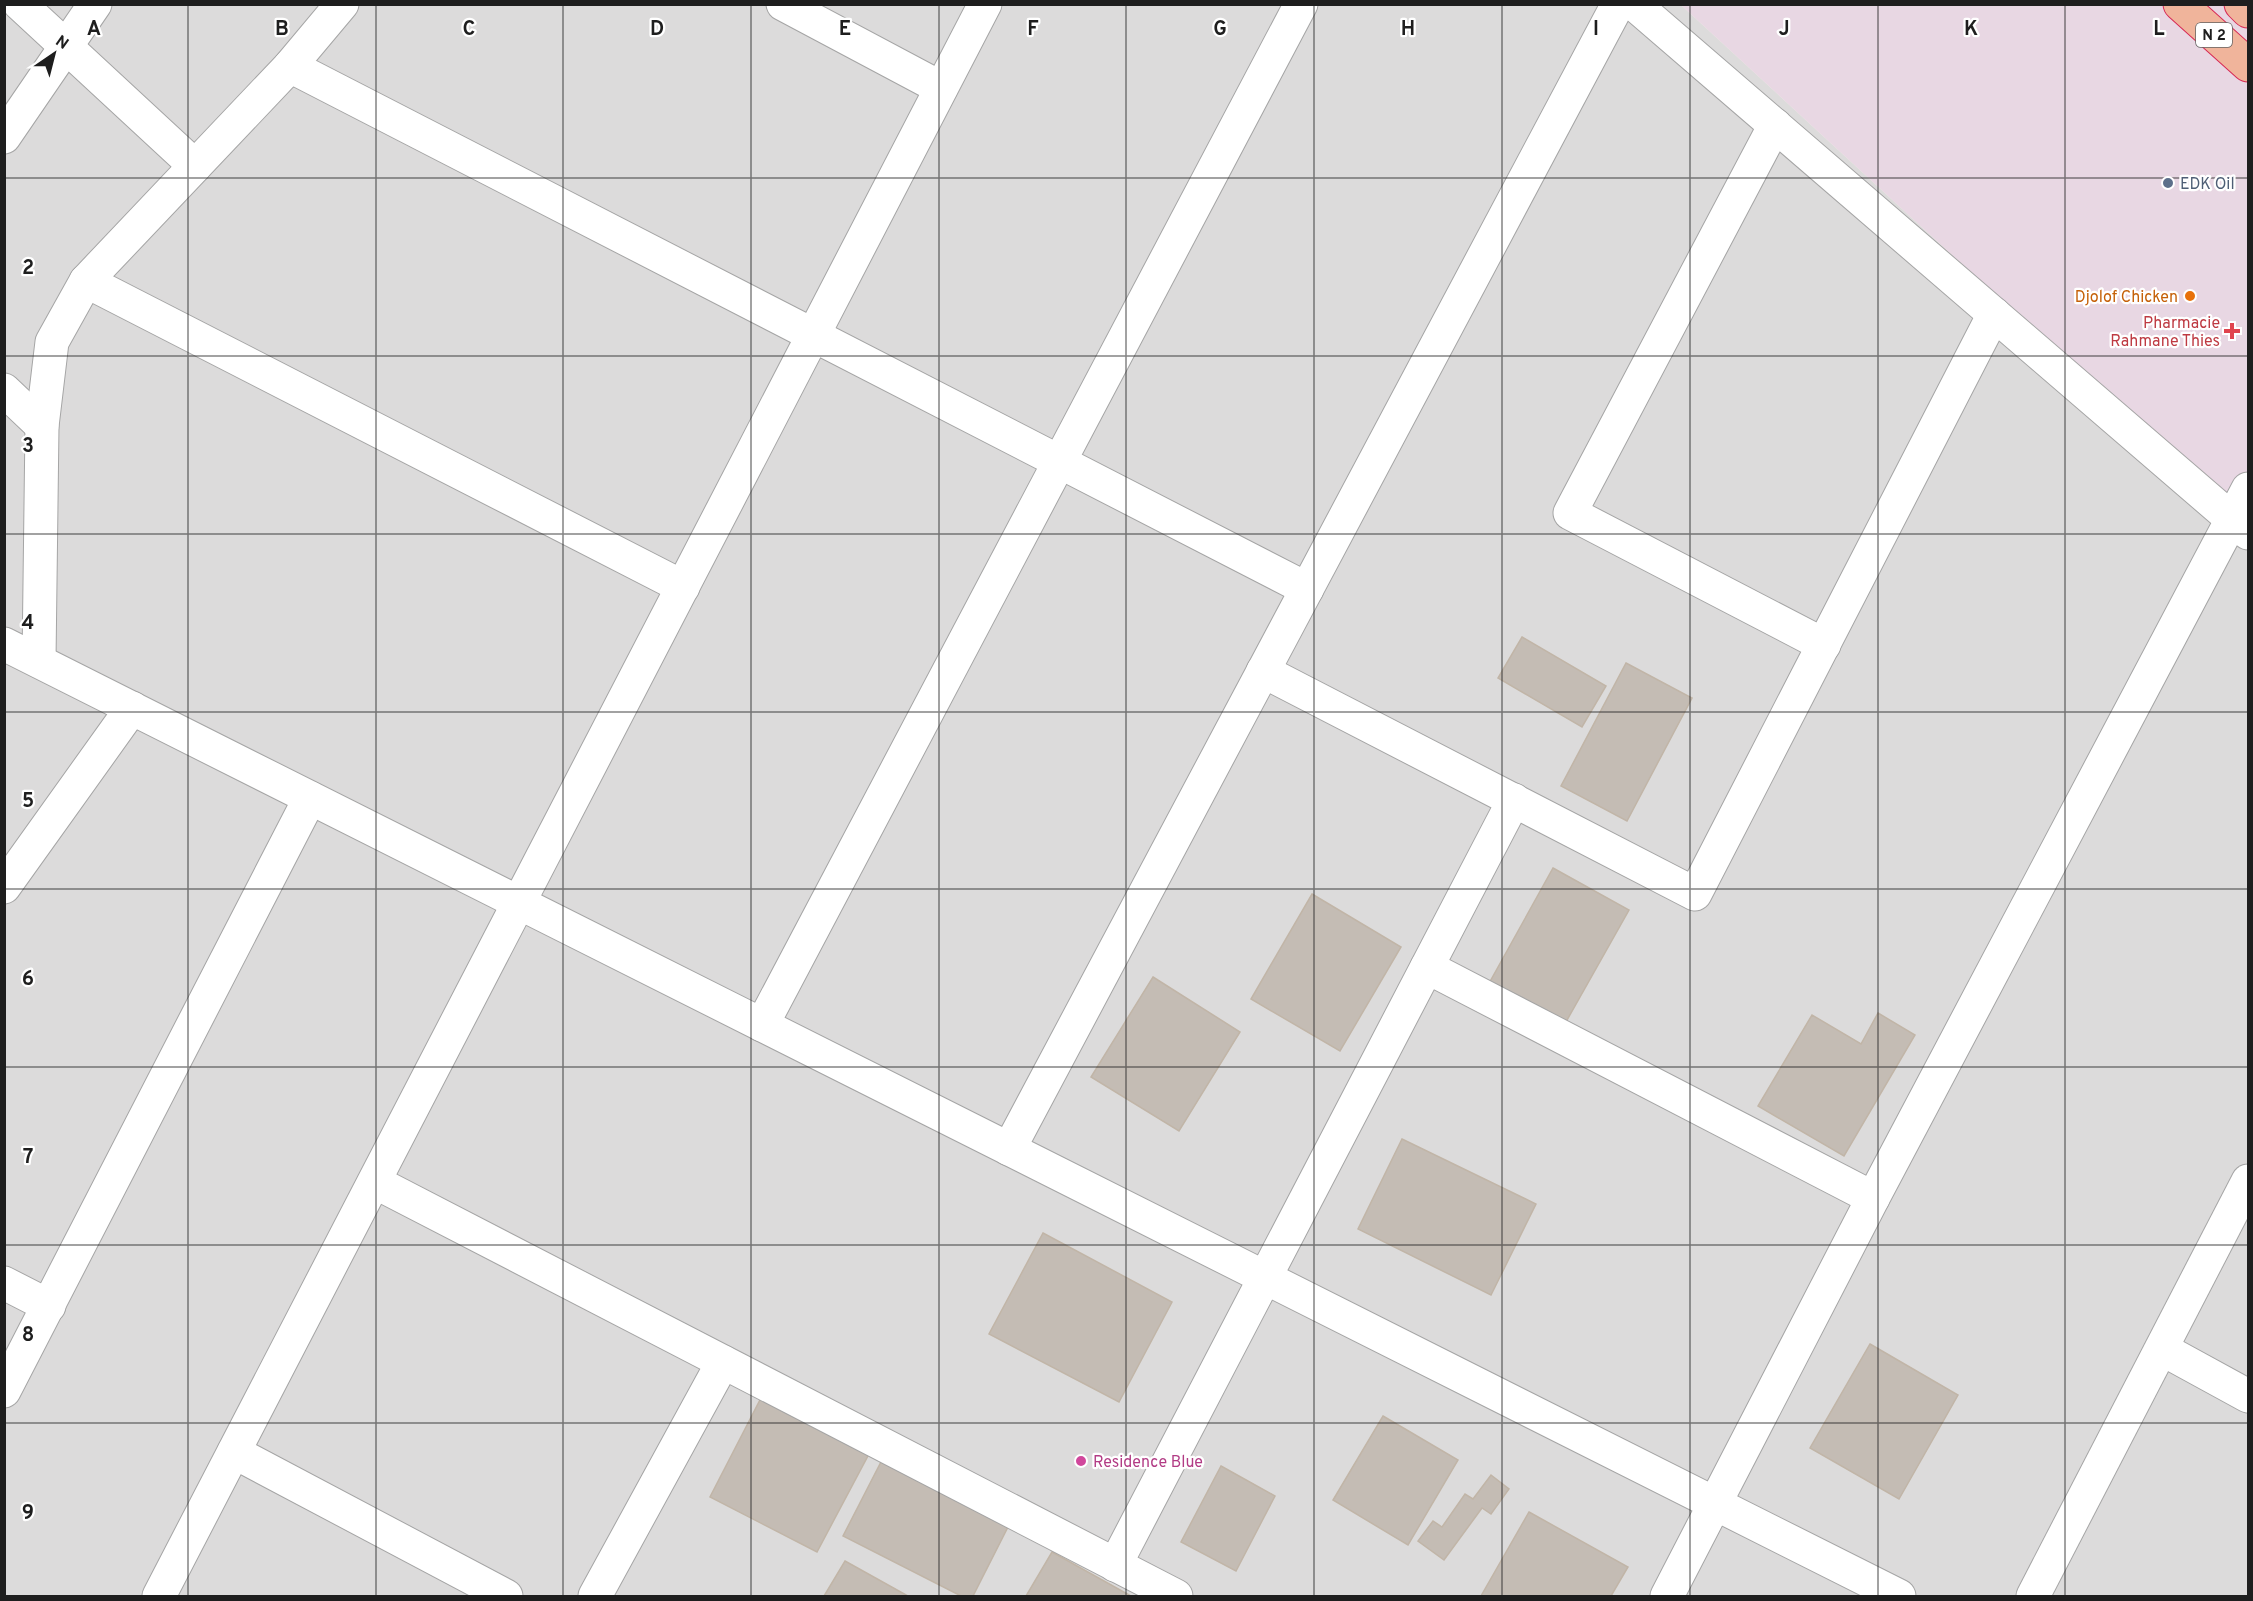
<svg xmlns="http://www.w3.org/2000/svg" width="2253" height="1601" viewBox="0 0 2253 1601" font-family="Overpass,sans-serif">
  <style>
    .residential { fill: #dcdbdb }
    .industrial { fill: #e8d7e3 }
    .building { fill: #c4bcb4; stroke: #c1b5a7; stroke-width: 1.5 }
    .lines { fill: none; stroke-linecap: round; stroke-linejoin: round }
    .minor-casing { stroke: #a5a5a5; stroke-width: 35 }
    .tertiary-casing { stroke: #a5a5a5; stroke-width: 35 }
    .trunk-casing { stroke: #d72855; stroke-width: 35 }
    .minor { stroke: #fff; stroke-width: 33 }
    .tertiary { stroke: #fff; stroke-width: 33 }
    .trunk { stroke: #f0b49b; stroke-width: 33 }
    .grid { fill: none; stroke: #1e1e1e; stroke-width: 1.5; stroke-opacity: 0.55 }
    .service-dot { fill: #5c6f8a; stroke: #fff; stroke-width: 2 }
    .food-dot { fill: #e8710a; stroke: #fff; stroke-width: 2 }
    .health-dot { fill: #e0444e; stroke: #fff; stroke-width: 2 }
    .hotel-dot { fill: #d1479c; stroke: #fff; stroke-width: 2 }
    .labels { text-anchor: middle; stroke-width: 4.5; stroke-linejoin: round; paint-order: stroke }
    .shield { fill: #fff; stroke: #626262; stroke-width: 1.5 }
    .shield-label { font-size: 15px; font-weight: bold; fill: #1e1e1e }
    .service-label { font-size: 16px; fill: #4e5e75; stroke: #fff; text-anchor: start }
    .food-label { font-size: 16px; fill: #c56008; stroke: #fff; text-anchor: end }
    .health-label { font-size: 16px; fill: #be3a42; stroke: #fff; text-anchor: end }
    .hotel-label { font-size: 16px; fill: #b23c85; stroke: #fff; text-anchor: start }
    .grid-label { font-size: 20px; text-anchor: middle; font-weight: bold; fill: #1e1e1e; stroke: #fff; stroke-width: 4.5; stroke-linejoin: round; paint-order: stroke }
  </style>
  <rect width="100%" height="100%" fill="#efede5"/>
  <polygon class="residential" points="5,5 1681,5 2248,528 2248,1596 5,1596"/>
  <polygon class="industrial" points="1681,5 2248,5 2248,528"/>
  <g class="building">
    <polygon points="1522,637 1606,686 1582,727 1498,678"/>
    <polygon points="1626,663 1692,698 1627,821 1561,786"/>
    <polygon points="1553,868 1629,910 1562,1029 1487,987"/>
    <polygon points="1312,894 1401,947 1340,1051 1251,999"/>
    <polygon points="1153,977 1240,1032 1179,1131 1091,1077"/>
    <polygon points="1878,1013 1915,1035 1844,1156 1758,1106 1812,1015 1861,1044"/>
    <polygon points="1402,1139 1536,1204 1491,1295 1358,1229"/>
    <polygon points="1043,1233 1172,1302 1119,1402 989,1334"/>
    <polygon points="1870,1344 1958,1395 1899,1499 1810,1448"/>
    <polygon points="762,1396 870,1452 817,1552 710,1497"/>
    <polygon points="1383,1416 1458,1460 1408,1545 1333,1500"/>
    <polygon points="883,1458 1010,1523 973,1596 961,1596 843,1536"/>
    <polygon points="1221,1466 1275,1496 1236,1571 1181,1542"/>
    <polygon points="1491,1475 1509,1489 1491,1514 1482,1508 1444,1560 1418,1541 1433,1521 1442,1527 1465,1494 1473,1499"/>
    <polygon points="1529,1512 1628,1567 1611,1596 1481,1596"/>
    <polygon points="1052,1552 1131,1596 1026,1596"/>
    <polygon points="845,1561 908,1596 824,1596"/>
  </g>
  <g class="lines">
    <g class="minor-casing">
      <g id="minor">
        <polyline points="20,4 195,166"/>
        <polyline points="783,4 941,88"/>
        <polyline points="1634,4 2248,533"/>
        <polyline points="290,66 1307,589"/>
        <polyline points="1775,125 1570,513 1824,645"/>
        <polyline points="4,137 95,4"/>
        <polyline points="86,281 683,587"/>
        <polyline points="4,390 42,426"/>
        <polyline points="4,644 1899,1596"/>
        <polyline points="39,661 42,426 52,342 86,281 290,66 342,4"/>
        <polyline points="1263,671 1695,894 1994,314"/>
        <polyline points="4,887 132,708"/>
        <polyline points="1427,967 1873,1198"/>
        <polyline points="762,1025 1301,4"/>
        <polyline points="1009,1149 1618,4"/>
        <polyline points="375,1182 1176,1596"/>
        <polyline points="4,1283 49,1306"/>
        <polyline points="2162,1349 2248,1396"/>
        <polyline points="4,1391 310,798"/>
        <polyline points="234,1452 506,1596"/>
        <polyline points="1115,1565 1514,800"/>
        <polyline points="159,1596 985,4"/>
        <polyline points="595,1596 723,1362"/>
        <polyline points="2033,1596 2248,1181"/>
      </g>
    </g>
    <g class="tertiary-casing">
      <polyline id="tertiary" points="1667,1596 1873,1198 2248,489"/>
    </g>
    <g class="trunk-casing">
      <g id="trunk">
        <polyline points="2180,4 2248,65"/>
        <polyline points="2241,4 2248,11"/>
      </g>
    </g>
    <use href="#minor" class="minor"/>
    <use href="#tertiary" class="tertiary"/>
    <use href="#trunk" class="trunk"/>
  </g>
  <path class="grid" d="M188,4V1596M376,4V1596M563,4V1596M751,4V1596M939,4V1596M1126,4V1596M1314,4V1596M1502,4V1596M1690,4V1596M1878,4V1596M2065,4V1596M4,178H2248M4,356H2248M4,534H2248M4,712H2248M4,889H2248M4,1067H2248M4,1245H2248M4,1423H2248"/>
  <circle class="service-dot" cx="2168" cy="183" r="6"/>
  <circle class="food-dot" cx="2190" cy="296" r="6"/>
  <path class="health-dot" d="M2229 322h6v6h6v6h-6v6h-6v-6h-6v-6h6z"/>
  <circle class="hotel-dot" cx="1081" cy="1461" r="6"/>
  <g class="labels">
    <rect class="shield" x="2196" y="23" width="36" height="24" rx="4.5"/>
    <g class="shield-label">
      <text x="2214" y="40">N 2</text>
    </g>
    <g class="service-label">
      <text x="2180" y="189">EDK Oil</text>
    </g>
    <g class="food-label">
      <text x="2178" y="302">Djolof Chicken</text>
    </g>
    <g class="health-label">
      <text x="2220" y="328">Pharmacie<tspan x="2220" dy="18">Rahmane Thies</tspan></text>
    </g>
    <g class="hotel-label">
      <text x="1093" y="1467">Residence Blue</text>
    </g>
  </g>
  <g class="grid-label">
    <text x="94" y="35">A</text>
    <text x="282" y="35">B</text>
    <text x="469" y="35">C</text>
    <text x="657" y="35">D</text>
    <text x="845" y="35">E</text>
    <text x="1033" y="35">F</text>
    <text x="1220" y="35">G</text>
    <text x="1408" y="35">H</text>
    <text x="1596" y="35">I</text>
    <text x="1784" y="35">J</text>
    <text x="1971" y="35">K</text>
    <text x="2159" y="35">L</text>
    <text x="28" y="274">2</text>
    <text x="28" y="452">3</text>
    <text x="28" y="629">4</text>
    <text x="28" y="807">5</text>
    <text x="28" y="985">6</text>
    <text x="28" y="1163">7</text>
    <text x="28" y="1341">8</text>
    <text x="28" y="1519">9</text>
  </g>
  <rect width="2253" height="1601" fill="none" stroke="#1e1e1e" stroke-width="12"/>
  <g transform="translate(54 54) rotate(35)" stroke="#ffffff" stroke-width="4.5" paint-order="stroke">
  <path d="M0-4.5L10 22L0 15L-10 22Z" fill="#1e1e1e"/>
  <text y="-9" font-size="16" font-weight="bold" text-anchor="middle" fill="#1e1e1e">N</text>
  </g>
</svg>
